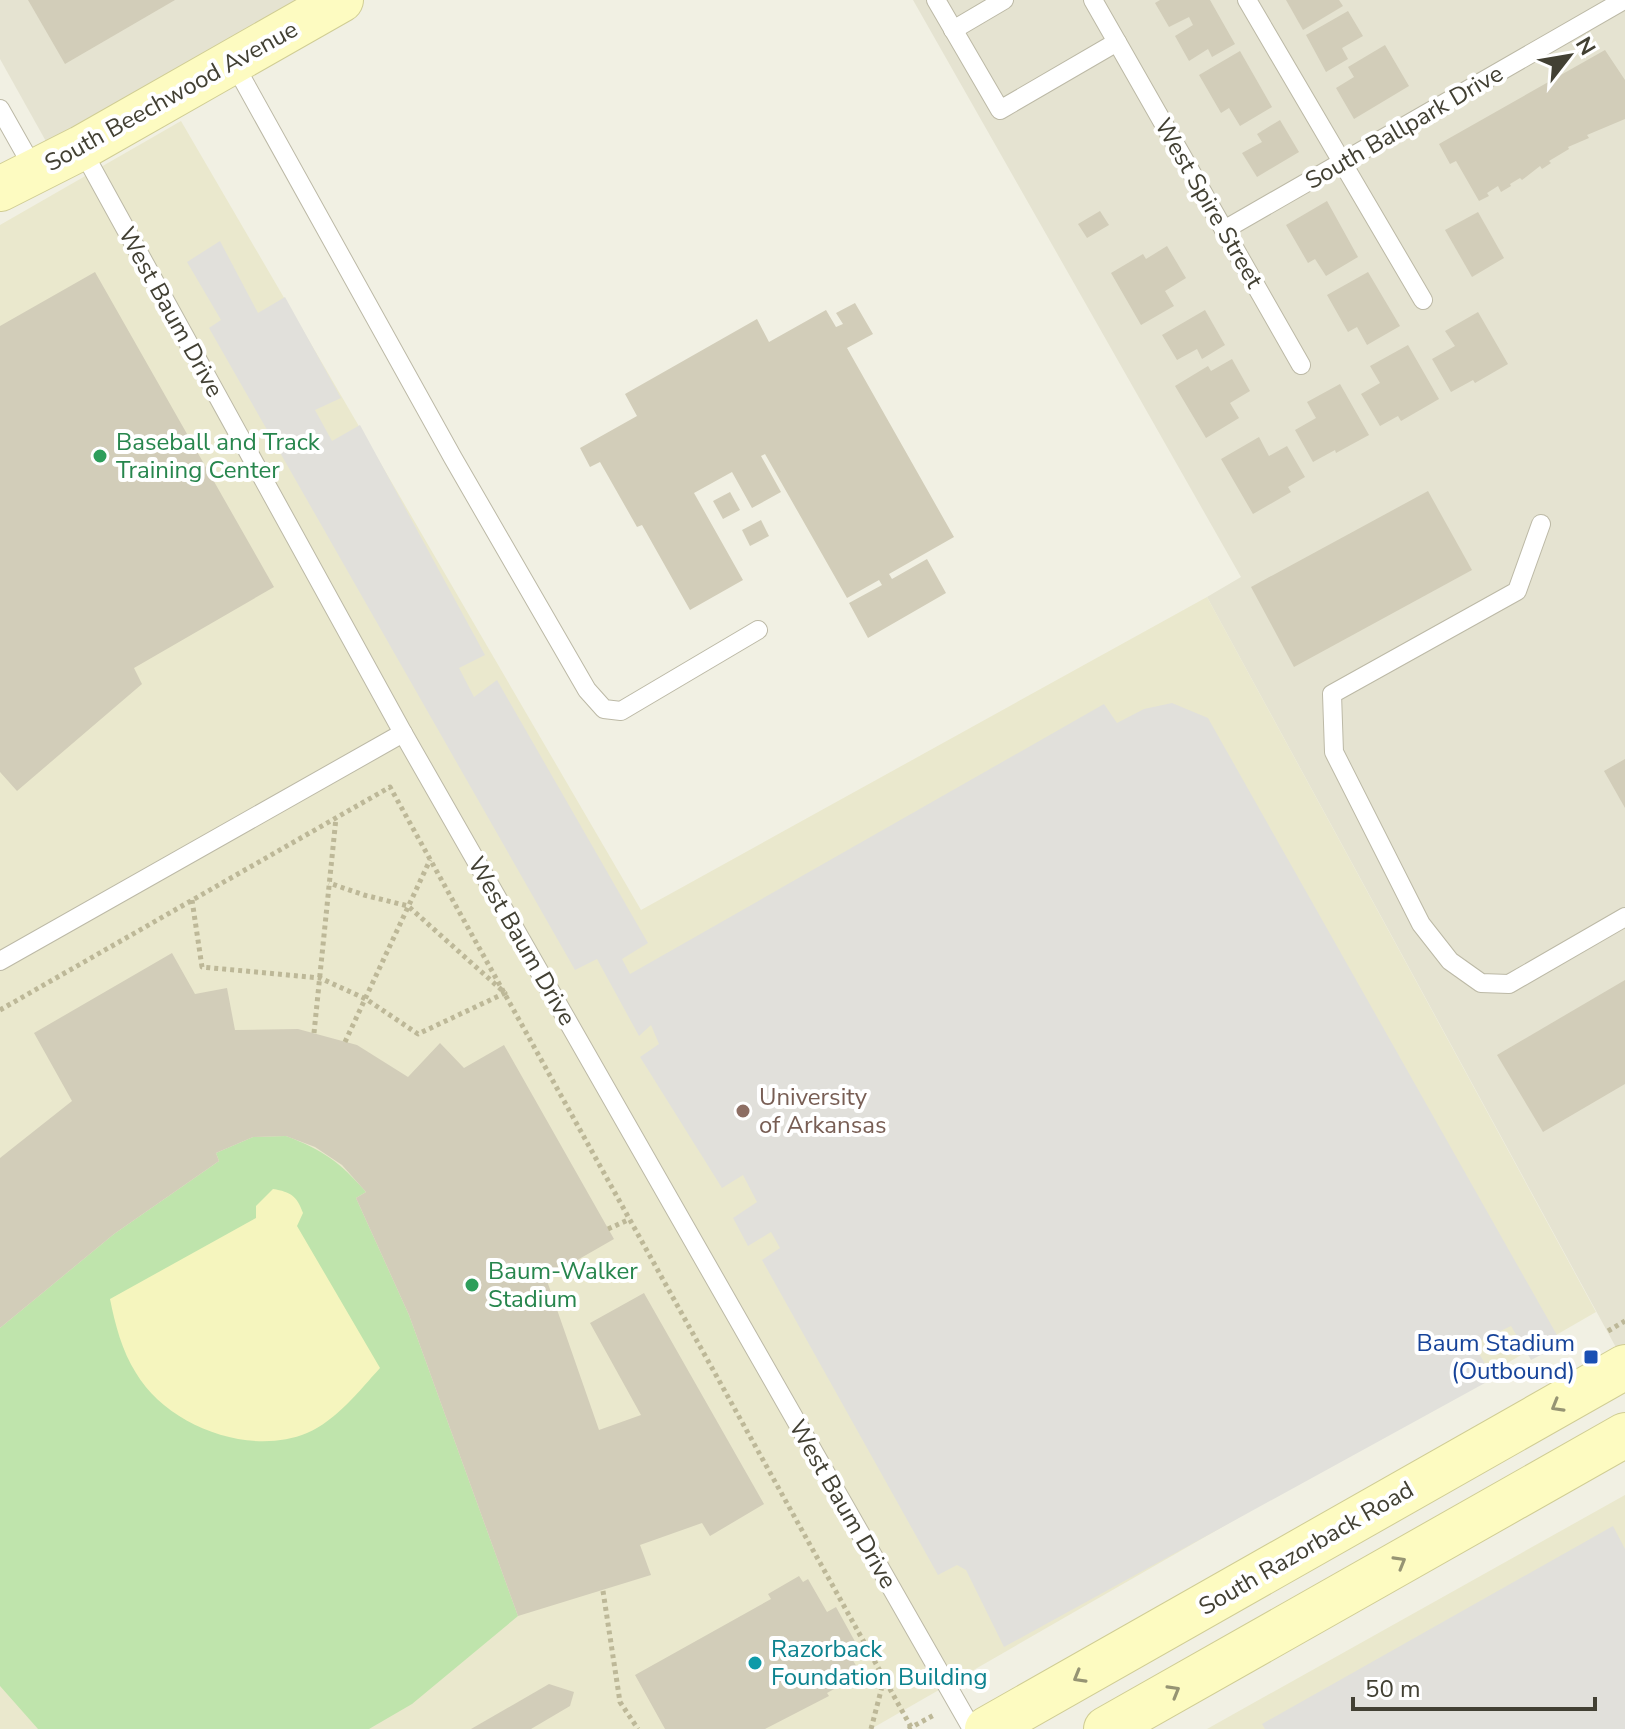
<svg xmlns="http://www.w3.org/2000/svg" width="1625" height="1729" viewBox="0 0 1625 1729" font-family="'Nunito Sans',sans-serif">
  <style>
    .residential { fill: #e5e3d1 }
    .education { fill: #eae8cd }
    .green { fill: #bfe4ac }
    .sand { fill: #f5f5be }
    .parking { fill: #e1e0db }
    .building { fill: #d2cdb9 }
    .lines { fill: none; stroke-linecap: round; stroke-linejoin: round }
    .lane-casing { stroke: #bcb9a6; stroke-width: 20 }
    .secondary-casing { stroke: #d0cd94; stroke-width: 46 }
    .path { stroke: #bdb898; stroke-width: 5; stroke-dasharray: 4 4; stroke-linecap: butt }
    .lane { stroke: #fff; stroke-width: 18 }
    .secondary { stroke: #fdfbc1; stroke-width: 44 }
    .oneway { stroke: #969473 }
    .leisure-dot { fill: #2e9e5b; stroke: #fff; stroke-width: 3 }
    .education-dot { fill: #8d6e63; stroke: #fff; stroke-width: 3 }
    .transit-dot { fill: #1a4fb4; stroke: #fff; stroke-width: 3 }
    .culture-dot { fill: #0f9aa8; stroke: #fff; stroke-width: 3 }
    .labels { text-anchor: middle; stroke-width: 8; stroke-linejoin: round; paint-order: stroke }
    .street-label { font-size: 24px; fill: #424033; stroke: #fff }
    .leisure-label { font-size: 24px; fill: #27864d; stroke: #fff; text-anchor: start }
    .education-label { font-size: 24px; fill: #785e54; stroke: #fff; text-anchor: start }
    .transit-label { font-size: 24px; fill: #164399; stroke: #fff; text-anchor: end }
    .culture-label { font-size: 24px; fill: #0d838f; stroke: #fff; text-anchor: start }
  </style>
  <rect width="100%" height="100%" fill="#f1f0e3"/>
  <g class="residential">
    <polygon points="0,0 341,0 57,161 0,59"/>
    <polygon points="913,0 1625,0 1625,1364 1207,597 1241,577"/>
  </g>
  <g class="education">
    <polygon points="181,121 641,910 1207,597 1596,1312 871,1729 0,1729 0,225"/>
    <polygon points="1625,1495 1625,1729 1207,1729"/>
  </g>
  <path class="green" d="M286,1136C323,1150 340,1162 366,1192L356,1198L409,1315L518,1616L412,1704L369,1729H38L0,1686V1328L114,1234L219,1161L216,1153L253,1137Z"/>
  <path class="sand" d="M273,1189C291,1192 297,1196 303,1213L297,1226L380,1368C359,1391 337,1420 307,1433C250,1457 167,1426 136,1373C122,1351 115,1324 110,1299L256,1218V1206Z"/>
  <g class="parking">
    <polygon points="220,241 258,313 285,297 341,398 315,410 332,441 360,425 485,655 459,668 474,697 497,680 648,943 622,959 630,974 1104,704 1117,723 1144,709 1172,703 1208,718 1562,1344 1531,1360 1511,1326 1473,1344 1494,1378 1004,1647 966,1570 957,1565 938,1575 762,1260 780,1248 771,1232 748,1246 733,1218 757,1202 743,1175 722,1188 640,1057 659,1044 651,1025 639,1036 597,959 575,970 209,328 221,320 187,262"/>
    <polygon points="1613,1526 1625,1549 1625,1729 1265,1729 1262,1724"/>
  </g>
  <g class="building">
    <polygon points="28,0 175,0 65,64"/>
    <polygon points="1160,0 1210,0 1235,44 1212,57 1208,49 1189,61 1175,36 1193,25 1189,17 1169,27 1155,3"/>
    <polygon points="1286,0 1339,0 1343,6 1303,30"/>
    <polygon points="1348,11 1363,36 1342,48 1348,59 1326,72 1306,35"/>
    <polygon points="1385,45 1409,86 1354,119 1336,88 1354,77 1348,67"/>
    <polygon points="1605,50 1625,80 1625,119 1587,135 1589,138 1568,147 1569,149 1549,161 1551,163 1542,169 1540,166 1522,180 1520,178 1510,184 1511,186 1501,192 1498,186 1487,193 1489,196 1479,201 1456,161 1450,164 1439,144"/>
    <polygon points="1240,51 1272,107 1240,126 1229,108 1221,113 1199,75"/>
    <polygon points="1280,120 1299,152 1257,177 1242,153 1262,142 1257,134"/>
    <polygon points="1327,201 1358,257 1326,276 1315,259 1308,263 1286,225"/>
    <polygon points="1100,211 1109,225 1087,238 1078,224"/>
    <polygon points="1478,212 1504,258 1472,277 1445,230"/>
    <polygon points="1167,246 1186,278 1165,291 1174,306 1141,325 1111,273 1143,254 1146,259"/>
    <polygon points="95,272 274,587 134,668 142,684 17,791 0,772 0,326"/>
    <polygon points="1368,272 1400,326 1367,345 1357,327 1348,332 1327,295"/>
    <polygon points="855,303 873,334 847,348 954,537 889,574 892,579 927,559 946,593 868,638 849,603 882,585 879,580 847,598 765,454 761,456 781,492 752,508 732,472 694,493 743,580 690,610 642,525 637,527 600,462 590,467 580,448 637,416 625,394 757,319 769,342 826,310 836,327 843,324 836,313"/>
    <polygon points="1205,310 1225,345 1202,359 1197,349 1177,360 1162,335"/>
    <polygon points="1478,312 1508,364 1475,383 1473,380 1451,392 1432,359 1455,346 1445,331"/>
    <polygon points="1408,345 1439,399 1401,421 1398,416 1380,426 1361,394 1380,383 1370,366"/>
    <polygon points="1232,359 1250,391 1230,403 1239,418 1206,438 1175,386 1208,366 1211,371"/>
    <polygon points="1340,384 1369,435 1336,453 1335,450 1313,462 1295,430 1316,418 1307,402"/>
    <polygon points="1259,437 1269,456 1287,446 1305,477 1288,487 1291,492 1253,514 1221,459"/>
    <polygon points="1428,491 1472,570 1294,667 1251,587"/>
    <polygon points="730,492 740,510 723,519 713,501"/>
    <polygon points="761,520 769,536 750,546 742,530"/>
    <polygon points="1625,759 1625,808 1604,771"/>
    <polygon points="172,953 195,994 227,988 235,1030 298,1029 357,1045 408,1077 440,1043 464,1068 504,1045 614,1239 546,1278 599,1430 641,1415 590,1323 644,1293 764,1504 710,1536 702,1523 640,1545 651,1575 518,1616 409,1315 356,1198 366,1192 342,1165 315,1147 286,1136 253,1137 216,1153 219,1161 114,1234 0,1328 0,1158 72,1101 34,1033"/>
    <polygon points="1625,980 1625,1084 1543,1132 1497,1055"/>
    <polygon points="799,1576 803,1582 808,1579 827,1612 836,1607 858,1647 848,1652 861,1674 827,1693 829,1696 765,1729 665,1729 635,1675 771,1599 768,1594"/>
    <polygon points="549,1684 574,1692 570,1706 531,1729 471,1729"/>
  </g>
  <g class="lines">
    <g class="lane-casing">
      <g id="lane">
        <polyline points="936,0 1000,110 1117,42 1093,0"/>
        <polyline points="1247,0 1423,300"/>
        <polyline points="953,30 1004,0"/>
        <polyline points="1117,42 1301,365"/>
        <polyline points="233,62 453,458 587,690 604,709 621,711 758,630"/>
        <polyline points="0,109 35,171"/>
        <polyline points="81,148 403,733 972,1729"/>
        <polyline points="1224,230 1624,0"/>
        <polyline points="1541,524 1517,591 1332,694 1334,752 1421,924 1450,961 1481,983 1509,984 1625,917"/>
        <polyline points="0,961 403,733"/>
      </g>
    </g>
    <g class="secondary-casing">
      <g id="secondary">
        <polyline points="0,189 81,148 341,0"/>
        <polyline points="987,1729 1625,1367"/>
        <polyline points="1106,1729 1625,1435"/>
      </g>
    </g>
    <g class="path">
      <polyline points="192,900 202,967 320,978 366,999 418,1034 505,993 408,906 364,895 329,883"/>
      <polyline points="0,1010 390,787 911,1727"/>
      <polyline points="314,1033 336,818"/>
      <polyline points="345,1042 430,860"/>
      <polyline points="608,1229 630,1219"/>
      <polyline points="1608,1331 1625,1321"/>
      <polyline points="603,1591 620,1702 638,1729"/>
      <polyline points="871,1729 884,1679"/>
      <polyline points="908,1729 936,1714"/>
    </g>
    <use href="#lane" class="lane"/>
    <use href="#secondary" class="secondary"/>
  </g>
  <defs><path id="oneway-chevron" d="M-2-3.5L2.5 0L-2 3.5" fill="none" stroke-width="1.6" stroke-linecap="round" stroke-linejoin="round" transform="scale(2)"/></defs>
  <g class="oneway">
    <use href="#oneway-chevron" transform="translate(1557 1406) rotate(150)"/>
    <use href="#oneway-chevron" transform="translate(1400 1562) rotate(-30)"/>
    <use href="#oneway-chevron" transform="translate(1079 1677) rotate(150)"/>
    <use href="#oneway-chevron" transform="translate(1174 1691) rotate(-30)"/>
  </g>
  <g class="leisure-dot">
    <circle cx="100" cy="456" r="8"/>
    <circle cx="472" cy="1285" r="8"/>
  </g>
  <circle class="education-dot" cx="743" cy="1111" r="8"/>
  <rect class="transit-dot" x="1583" y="1349" width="16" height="16" rx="4"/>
  <circle class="culture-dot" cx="755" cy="1663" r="8"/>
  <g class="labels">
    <g class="street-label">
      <text transform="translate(171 96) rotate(-29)" y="8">South Beechwood Avenue</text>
      <text transform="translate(1404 127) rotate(-30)" y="8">South Ballpark Drive</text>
      <text transform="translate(1209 203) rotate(60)" y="8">West Spire Street</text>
      <text transform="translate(171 312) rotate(61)" y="8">West Baum Drive</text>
      <text transform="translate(522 941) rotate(60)" y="8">West Baum Drive</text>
      <text transform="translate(843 1504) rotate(60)" y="8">West Baum Drive</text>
      <text transform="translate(1306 1548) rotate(-30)" y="8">South Razorback Road</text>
    </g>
    <g class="leisure-label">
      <text x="116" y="450">Baseball and Track<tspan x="116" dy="28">Training Center</tspan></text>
      <text x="488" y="1279">Baum-Walker<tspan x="488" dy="28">Stadium</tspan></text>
    </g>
    <g class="education-label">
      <text x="759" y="1105">University<tspan x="759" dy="28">of Arkansas</tspan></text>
    </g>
    <g class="transit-label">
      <text x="1575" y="1351">Baum Stadium<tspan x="1575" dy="28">(Outbound)</tspan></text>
    </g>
    <g class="culture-label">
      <text x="771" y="1657">Razorback<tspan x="771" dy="28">Foundation Building</tspan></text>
    </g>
  </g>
  <g transform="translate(1569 56) rotate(59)" stroke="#ffffff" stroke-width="6" paint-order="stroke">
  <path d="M0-6L14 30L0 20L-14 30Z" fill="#424033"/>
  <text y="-12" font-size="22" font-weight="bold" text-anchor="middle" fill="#424033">N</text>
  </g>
  <path d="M1353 1697v12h242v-12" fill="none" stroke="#424033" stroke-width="4"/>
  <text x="1365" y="1697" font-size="24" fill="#424033" stroke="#ffffff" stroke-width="6" paint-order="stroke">50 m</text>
</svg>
